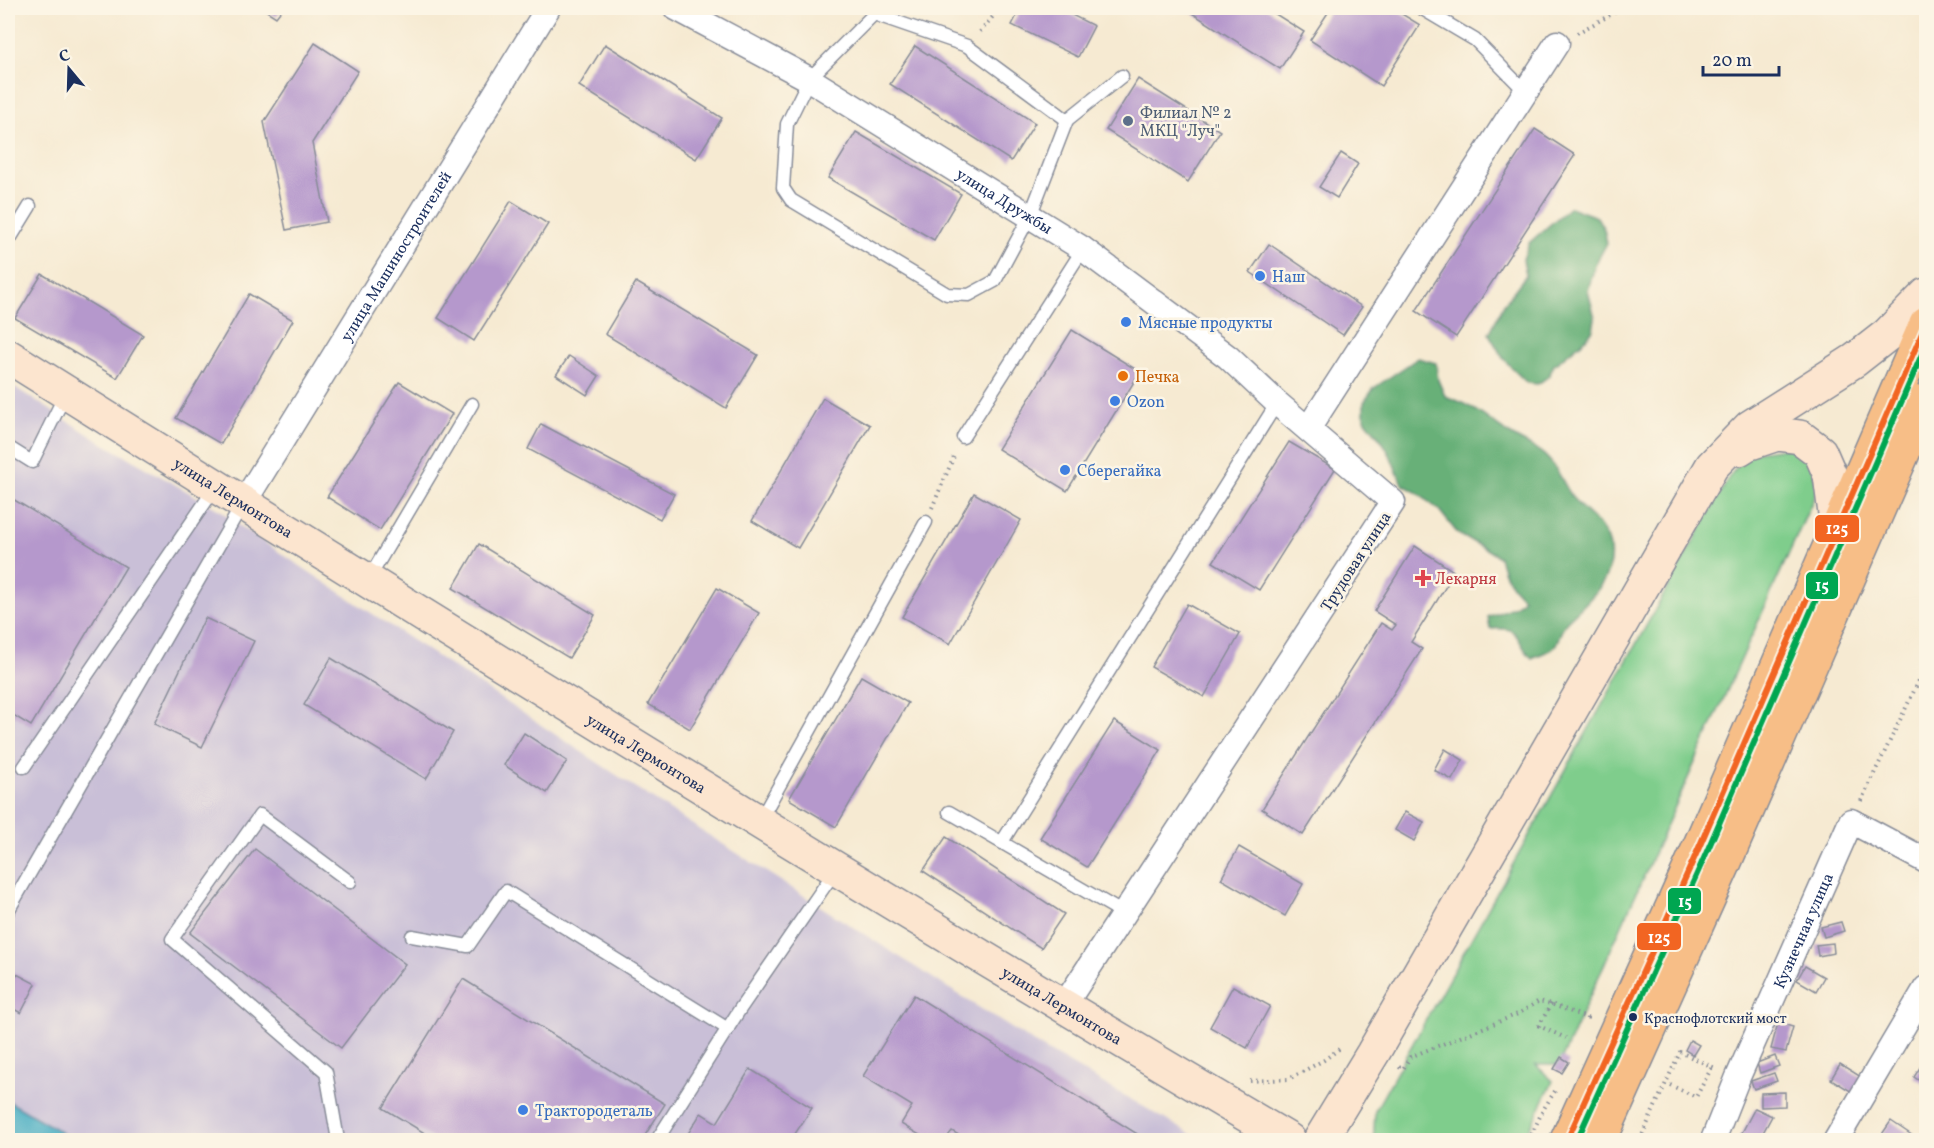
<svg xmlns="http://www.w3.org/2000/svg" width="1934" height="1148" viewBox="0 0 1934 1148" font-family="Vollkorn,serif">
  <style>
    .industrial { fill: #c9bfd7 }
    .green { fill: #7fcd8c; stroke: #4d7e75; stroke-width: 1.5 }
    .forest { fill: #67b078; stroke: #41706b; stroke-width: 1.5 }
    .water { fill: #43acc2; stroke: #2f6e90; stroke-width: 1.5 }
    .building { fill: #b598cc }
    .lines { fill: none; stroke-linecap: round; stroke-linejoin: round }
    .lane-casing { stroke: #888c98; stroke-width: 15 }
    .street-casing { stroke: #888c98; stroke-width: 27 }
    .secondary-casing { stroke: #888c98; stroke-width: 36 }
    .primary-casing { stroke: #888c98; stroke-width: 36 }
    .path { stroke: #888c98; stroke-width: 4; stroke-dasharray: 1.5 4.5; stroke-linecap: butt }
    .lane { stroke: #fff; stroke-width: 12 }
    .street { stroke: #fff; stroke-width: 24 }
    .secondary { stroke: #fce5cf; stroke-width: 33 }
    .primary { stroke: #f7be87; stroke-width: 33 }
    .bus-1-casing { stroke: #fcf5e5; stroke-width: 10 }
    .bus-2-casing { stroke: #fcf5e5; stroke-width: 10 }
    .bus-1 { stroke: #f26522; stroke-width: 6 }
    .bus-2 { stroke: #00a651; stroke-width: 6 }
    .service-dot { fill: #5c6f8a; stroke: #fcf5e5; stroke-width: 2 }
    .shop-dot { fill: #3f7fe0; stroke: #fcf5e5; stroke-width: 2 }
    .food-dot { fill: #e8710a; stroke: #fcf5e5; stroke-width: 2 }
    .health-dot { fill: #e0444e; stroke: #fcf5e5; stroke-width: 2 }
    .bus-dot { fill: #1b2f5e; stroke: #fcf5e5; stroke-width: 2 }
    .labels { text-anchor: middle; stroke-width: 5; stroke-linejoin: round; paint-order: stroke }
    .bus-label { font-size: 14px; fill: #1b2f5e; stroke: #fcf5e5; text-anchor: start }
    .service-label { font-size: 16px; fill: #4e5e75; stroke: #fcf5e5; text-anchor: start }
    .street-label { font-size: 16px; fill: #1b2f5e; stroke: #fcf5e5 }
    .shop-label { font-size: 16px; fill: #366cbe; stroke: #fcf5e5; text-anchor: start }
    .food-label { font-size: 16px; fill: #c56008; stroke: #fcf5e5; text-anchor: start }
    .health-label { font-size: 16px; fill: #be3a42; stroke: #fcf5e5; text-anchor: start }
    .line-badge { stroke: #fcf5e5; stroke-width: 2 }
    .badge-label { font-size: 16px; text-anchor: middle; font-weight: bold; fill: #fff }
  </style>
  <rect width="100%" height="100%" fill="#fcf5e5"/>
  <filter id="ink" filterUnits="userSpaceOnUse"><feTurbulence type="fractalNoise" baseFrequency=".0167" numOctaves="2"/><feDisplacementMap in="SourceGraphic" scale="12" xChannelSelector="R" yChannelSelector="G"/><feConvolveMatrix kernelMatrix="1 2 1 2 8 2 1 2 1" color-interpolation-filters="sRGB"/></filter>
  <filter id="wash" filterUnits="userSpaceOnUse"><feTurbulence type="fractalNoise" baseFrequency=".008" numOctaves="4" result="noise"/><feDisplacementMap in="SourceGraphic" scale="24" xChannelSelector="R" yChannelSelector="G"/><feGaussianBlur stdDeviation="1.35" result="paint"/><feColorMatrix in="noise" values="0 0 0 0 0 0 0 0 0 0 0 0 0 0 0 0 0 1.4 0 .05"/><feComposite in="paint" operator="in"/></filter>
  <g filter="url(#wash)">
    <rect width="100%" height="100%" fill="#f6ead2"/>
    <polygon class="industrial" points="8,383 99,441 223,512 232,521 674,813 1044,1049 1201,1140 71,1140 56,1129 8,1101"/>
    <path class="green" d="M1788,448C1813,461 1815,466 1816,493L1559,1065H1536L1553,1081L1524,1140H1375L1374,1131L1375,1111L1730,476L1747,453Z"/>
    <g class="forest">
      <polygon points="1570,207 1597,217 1604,229 1607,243 1595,265 1588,291 1595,318 1593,330 1585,340 1554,365 1549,376 1538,384 1527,383 1511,367 1503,358 1489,334 1504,304 1526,275 1523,259 1529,243"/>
      <path d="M1418,358L1436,363L1438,380L1445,396C1474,405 1487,420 1511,435C1525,444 1539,448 1549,460C1561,473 1565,489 1576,502C1589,517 1608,527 1610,549C1614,581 1589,600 1568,620C1560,628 1560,641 1553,648C1548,652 1538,655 1532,658C1513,640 1524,626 1490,629L1488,617L1513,607L1524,599L1513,587L1504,573L1499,557L1486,549L1458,534L1439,510L1416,492L1402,484L1390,455L1382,441L1364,418V402L1374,388Z"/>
    </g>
    <polygon class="water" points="8,1101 56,1129 71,1140 8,1140"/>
    <g id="blocks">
      <g class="building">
        <polygon points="262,8 283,8 276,17"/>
        <polygon points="1021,8 1058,8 1094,26 1078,57 1012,25"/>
        <polygon points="1184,8 1266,8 1304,32 1280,69"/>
        <polygon points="1331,8 1392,8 1420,25 1381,86 1310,40"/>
        <polygon points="315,43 358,71 312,143 327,222 286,230 264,122"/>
        <polygon points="605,44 722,118 696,159 579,86"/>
        <polygon points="915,46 1035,123 1011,161 890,84"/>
        <polygon points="1138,79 1220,131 1188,182 1106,130"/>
        <polygon points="1535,129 1575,155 1456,337 1416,311"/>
        <polygon points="856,132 961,194 934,240 828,178"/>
        <polygon points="1341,153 1358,164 1337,198 1319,187"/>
        <polygon points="511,201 548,224 474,341 438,318"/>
        <polygon points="1269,244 1362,307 1343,335 1250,272"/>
        <polygon points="42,274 143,335 117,378 15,318"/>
        <polygon points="636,282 758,355 726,408 605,334"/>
        <polygon points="249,294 293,320 221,444 176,418"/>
        <polygon points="1072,330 1140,372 1067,491 998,449"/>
        <polygon points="569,356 599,376 587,395 556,375"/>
        <polygon points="399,382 452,414 380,530 327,497"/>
        <polygon points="823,398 870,425 798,548 752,521"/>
        <polygon points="541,424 674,494 660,519 528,449"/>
        <polygon points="1289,442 1335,469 1259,590 1213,562"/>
        <polygon points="974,493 1021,520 950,644 902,617"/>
        <polygon points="11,498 126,567 31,726 8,712 8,504"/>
        <polygon points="479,544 595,615 569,658 453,588"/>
        <polygon points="1415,546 1455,572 1411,642 1422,649 1303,835 1262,809 1381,623 1392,630 1396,625 1374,611"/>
        <polygon points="717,588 759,613 690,729 648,704"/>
        <polygon points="1187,604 1240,634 1204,697 1151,667"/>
        <polygon points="205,618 254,641 202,747 154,724"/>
        <polygon points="331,658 453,732 426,779 304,705"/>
        <polygon points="861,676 908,703 836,827 789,799"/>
        <polygon points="1114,721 1161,750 1087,867 1040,838"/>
        <polygon points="524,733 567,761 547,793 504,765"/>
        <polygon points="1445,749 1463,760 1452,780 1434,770"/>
        <polygon points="1405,812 1424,822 1414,841 1395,830"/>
        <polygon points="946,837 1064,914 1041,948 923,871"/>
        <polygon points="1239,847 1303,884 1285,916 1221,879"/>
        <polygon points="255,849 405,964 341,1048 190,933"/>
        <polygon points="1841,922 1844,931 1824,937 1821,927"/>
        <polygon points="1833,943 1834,953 1818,956 1816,945"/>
        <polygon points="1805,966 1824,977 1816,991 1797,980"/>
        <polygon points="11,971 36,984 21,1013 8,1006 8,977"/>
        <polygon points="463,979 665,1104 642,1140 436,1140 383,1108"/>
        <polygon points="1233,986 1270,1006 1247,1048 1210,1027"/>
        <polygon points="914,995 1147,1140 967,1140 952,1131 945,1140 928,1140 901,1124 912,1106 863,1076"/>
        <polygon points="1778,1023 1793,1027 1786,1052 1771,1049"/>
        <polygon points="1690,1040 1699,1045 1693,1055 1685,1050"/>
        <polygon points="1775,1056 1779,1066 1760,1073 1757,1063"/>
        <polygon points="1561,1057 1569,1062 1562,1073 1554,1069"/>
        <polygon points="1926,1058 1926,1085 1914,1077"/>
        <polygon points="1840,1064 1866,1080 1857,1095 1831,1079"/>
        <polygon points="750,1069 812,1108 791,1140 684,1140 701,1113 717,1123"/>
        <polygon points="1774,1073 1777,1081 1754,1089 1751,1081"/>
        <polygon points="1785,1092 1785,1106 1761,1107 1761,1093"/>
        <polygon points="1755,1108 1772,1116 1759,1140 1738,1140"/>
        <polygon points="1891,1121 1919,1140 1878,1140"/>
      </g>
    </g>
  </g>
  <g filter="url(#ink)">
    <use href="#blocks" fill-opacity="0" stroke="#888c98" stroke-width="1.5"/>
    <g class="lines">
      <g class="lane-casing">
        <g id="lane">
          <polyline points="1421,8 1475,40 1526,92"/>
          <polyline points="874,14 967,46 1067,120 1030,216 995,281 969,295 947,294 791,200 783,188 787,124 809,79 874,14 875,8"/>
          <polyline points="1067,120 1122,76"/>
          <polyline points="8,242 30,206"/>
          <polyline points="963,437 1083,249"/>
          <polyline points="8,447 32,462 66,393"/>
          <polyline points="368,580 472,404"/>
          <polyline points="24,767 215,488"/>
          <polyline points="949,812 1125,914"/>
          <polyline points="759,822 926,522"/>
          <polyline points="1002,842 1277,403"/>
          <polyline points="8,911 242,505"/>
          <polyline points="412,936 468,946 506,891 728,1029"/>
          <polyline points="338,1140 326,1072 172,939 260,815 350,882"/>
          <polyline points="657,1140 740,1009 835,871"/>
        </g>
      </g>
      <g class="street-casing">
        <g id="street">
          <path id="s1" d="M676,8L809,79L1083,249L1228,357L1277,403L1393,502L1063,1007"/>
          <polyline points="1308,429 1557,43"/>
          <path id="s2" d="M243,504L548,8"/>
          <path id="s3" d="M1713,1140L1738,1077L1851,821L1926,861"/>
          <polyline points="1836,1140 1926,988"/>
        </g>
      </g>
      <g class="secondary-casing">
        <g id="secondary">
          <path id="s4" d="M8,356C432,622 858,886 1289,1140"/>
          <polyline points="1739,449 1747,444 1777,434 1800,437 1820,452 1830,475 1837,529"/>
          <polyline points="1320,1140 1373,1053 1712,466 1750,427 1855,360 1887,335 1926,295"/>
        </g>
      </g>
      <g class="primary-casing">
        <g id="primary">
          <polyline points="1567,1140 1697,852 1926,324"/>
          <polyline points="1600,1140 1724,864 1926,400"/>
        </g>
      </g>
      <g class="path">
        <polyline points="980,32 1000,8"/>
        <polyline points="1577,33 1623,8"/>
        <polyline points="932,508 955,454"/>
        <polyline points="1861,801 1926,666"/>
        <polyline points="1551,1004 1539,1026 1566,1038"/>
        <polyline points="1399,1067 1403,1069 1410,1057 1518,1014 1539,1001 1551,1004 1587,1018 1586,1022"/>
        <polyline points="1250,1081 1289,1079 1324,1060 1339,1049"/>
        <polyline points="1670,1085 1696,1097 1712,1067"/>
        <polyline points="1529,1140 1543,1110 1555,1091"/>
        <polyline points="1640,1140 1680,1052 1715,1068"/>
      </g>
      <use href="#lane" class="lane"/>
      <use href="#street" class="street"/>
      <use href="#secondary" class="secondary"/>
      <use href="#primary" class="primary"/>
      <g class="bus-1-casing">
        <polyline id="bus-1" points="1567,1140 1697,852 1926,324"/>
      </g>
      <g class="bus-2-casing">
        <polyline id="bus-2" points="1577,1140 1705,856 1926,345"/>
      </g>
      <use href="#bus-1" class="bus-1"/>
      <use href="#bus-2" class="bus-2"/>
    </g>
  </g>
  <circle class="service-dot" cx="1128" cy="121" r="6"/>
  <g class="shop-dot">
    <circle cx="1260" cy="276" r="6"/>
    <circle cx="1126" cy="322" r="6"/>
    <circle cx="1115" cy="401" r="6"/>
    <circle cx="1065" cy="470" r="6"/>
    <circle cx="523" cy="1110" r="6"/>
  </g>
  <circle class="food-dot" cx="1123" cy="376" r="6"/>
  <path class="health-dot" d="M1420 569h6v6h6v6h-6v6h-6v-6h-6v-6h6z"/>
  <circle class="bus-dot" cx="1633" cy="1017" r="5"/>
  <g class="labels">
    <g class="bus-label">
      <text x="1644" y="1023">Краснофлотский мост</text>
    </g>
    <g class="service-label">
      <text x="1140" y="118">Филиал № 2<tspan x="1140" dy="18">МКЦ "Луч"</tspan></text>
    </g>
    <g class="street-label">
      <text dy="6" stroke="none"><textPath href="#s1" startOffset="381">улица Дружбы</textPath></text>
      <text dy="6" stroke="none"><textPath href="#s2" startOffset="291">улица Машиностроителей</textPath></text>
      <text dy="6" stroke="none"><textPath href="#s4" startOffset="266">улица Лермонтова</textPath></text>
      <text transform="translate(1355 561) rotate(-57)" y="6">Трудовая улица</text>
      <text dy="6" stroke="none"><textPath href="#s4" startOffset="752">улица Лермонтова</textPath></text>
      <text dy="6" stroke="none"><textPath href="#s3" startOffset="228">Кузнечная улица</textPath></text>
      <text dy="6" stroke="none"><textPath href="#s4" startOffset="1238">улица Лермонтова</textPath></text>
    </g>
    <g class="shop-label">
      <text x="1272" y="282">Наш</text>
      <text x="1138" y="328">Мясные продукты</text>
      <text x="1127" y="407">Ozon</text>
      <text x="1077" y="476">Сберегайка</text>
      <text x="535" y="1116">Трактородеталь</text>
    </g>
    <g class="food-label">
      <text x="1135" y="382">Печка</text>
    </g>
    <g class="health-label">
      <text x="1435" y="584">Лекарня</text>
    </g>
  </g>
  <g class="line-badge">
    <rect x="1814" y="514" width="46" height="29" rx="6" fill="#f26522"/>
    <rect x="1805" y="571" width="34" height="29" rx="6" fill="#00a651"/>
    <rect x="1667" y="887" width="35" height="28" rx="6" fill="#00a651"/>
    <rect x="1636" y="922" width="46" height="29" rx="6" fill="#f26522"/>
  </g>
  <g class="badge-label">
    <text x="1837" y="534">125</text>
    <text x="1822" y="591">15</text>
    <text x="1685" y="907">15</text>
    <text x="1659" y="943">125</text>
  </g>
  <rect width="1934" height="1148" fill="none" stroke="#fcf5e5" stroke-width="30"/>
  <g transform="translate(69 69) rotate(341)" stroke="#fcf5e5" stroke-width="4.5" paint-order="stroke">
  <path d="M0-4.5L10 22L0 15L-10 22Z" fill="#1b2f5e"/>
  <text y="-9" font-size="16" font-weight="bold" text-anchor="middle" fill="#1b2f5e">С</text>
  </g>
  <path d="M1703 66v9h76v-9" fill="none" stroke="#1b2f5e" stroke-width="3"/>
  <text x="1712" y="66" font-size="18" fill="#1b2f5e" stroke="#fcf5e5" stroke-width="4.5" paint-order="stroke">20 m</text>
</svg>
